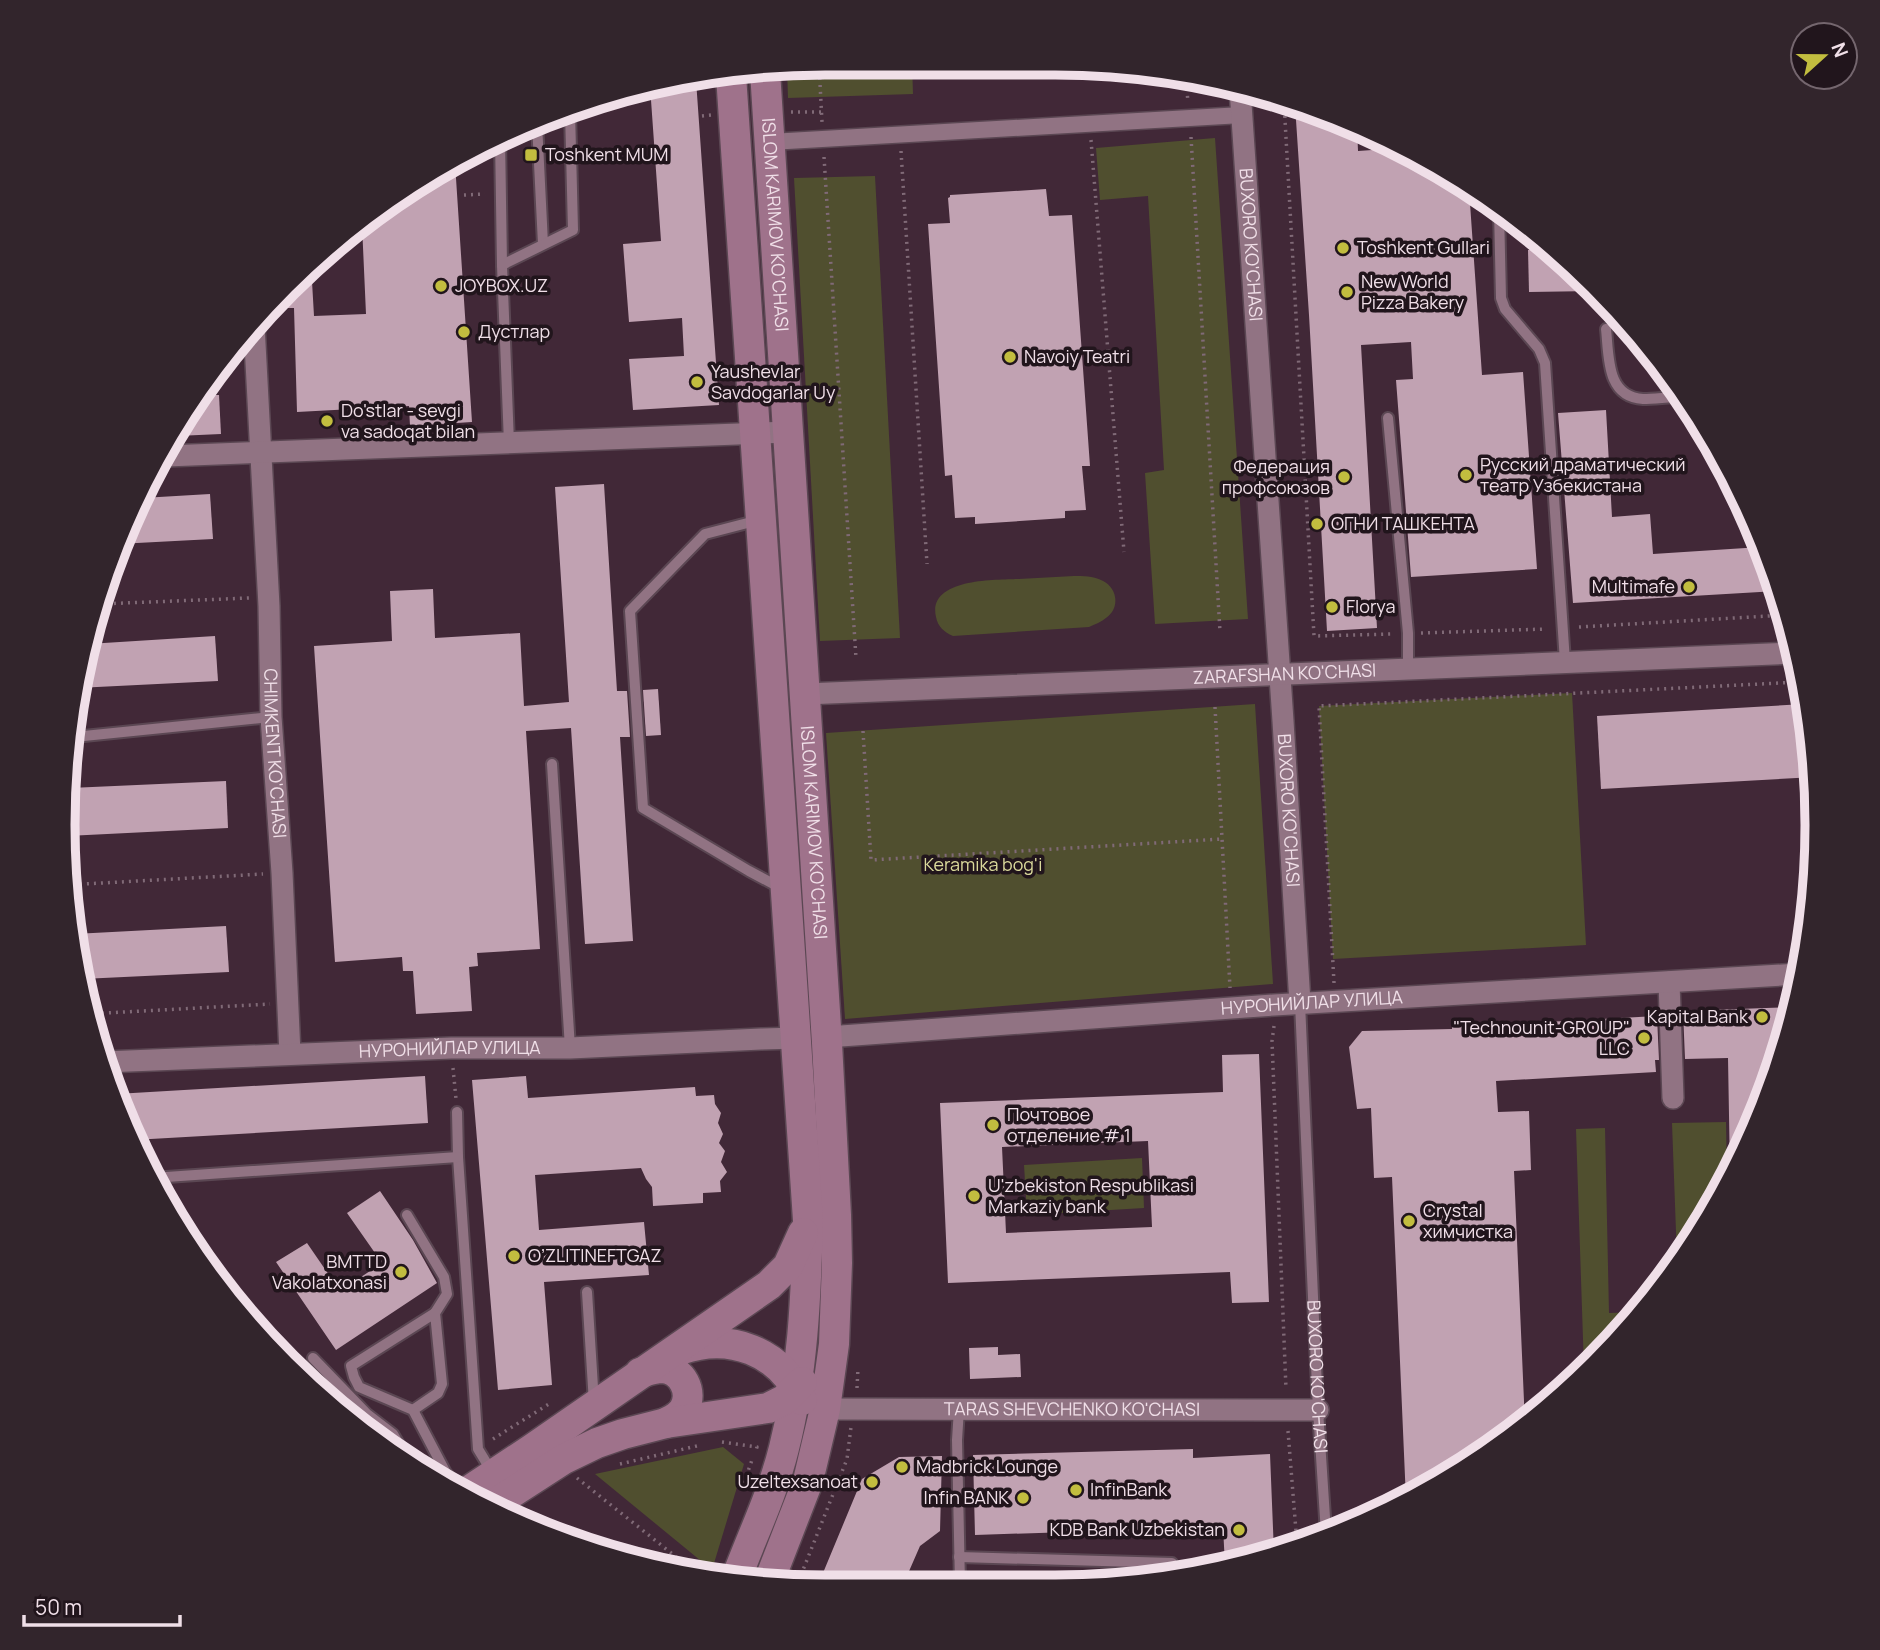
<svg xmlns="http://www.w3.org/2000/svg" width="1880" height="1650" viewBox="0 0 1880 1650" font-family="Manrope,sans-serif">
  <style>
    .green { fill: #504f2f }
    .building { fill: #c1a2b2; fill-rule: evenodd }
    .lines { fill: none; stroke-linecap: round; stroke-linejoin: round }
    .service-casing { stroke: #5b4753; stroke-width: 14 }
    .pedestrian-casing { stroke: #5b4753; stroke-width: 19 }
    .minor-casing { stroke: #5b4753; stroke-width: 24 }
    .secondary-casing { stroke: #5b4753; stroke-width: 33 }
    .path { stroke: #806a77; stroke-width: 3.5; stroke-dasharray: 2 5; stroke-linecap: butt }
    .service { stroke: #917383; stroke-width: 10 }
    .pedestrian { stroke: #917383; stroke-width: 16 }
    .minor { stroke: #917383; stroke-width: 21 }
    .secondary { stroke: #9f728b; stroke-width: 30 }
    .poi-dot { fill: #c2bd3f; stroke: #21151c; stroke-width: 2.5 }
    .labels { text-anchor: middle; stroke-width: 7; stroke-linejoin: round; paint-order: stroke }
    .poi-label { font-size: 18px; fill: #f0dfe8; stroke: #21151c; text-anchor: start }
    .street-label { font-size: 18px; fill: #f0dfe8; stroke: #21151c }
    .park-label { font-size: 18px; fill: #dad99b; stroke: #21151c }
    .rim { fill: none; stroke: #f0dfe8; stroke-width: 9 }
  </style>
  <rect width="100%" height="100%" fill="#412837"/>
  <g class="green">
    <polygon points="825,63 912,63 913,94 788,98 787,68"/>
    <polygon points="1105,65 1154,71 1106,73"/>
    <polygon points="1215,138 1248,619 1155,624 1145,473 1164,470 1148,196 1100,200 1096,148"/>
    <polygon points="875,176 900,638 820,641 794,178"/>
    <path d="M1074,576C1083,576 1093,576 1101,580C1108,583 1114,589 1115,597C1118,614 1102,622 1089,627L953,636C944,632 938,627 936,617C927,578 996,580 1019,579C1037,578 1056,577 1074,576Z"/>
    <polygon points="1572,693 1586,945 1333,959 1319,706"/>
    <polygon points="1255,704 1273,984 845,1019 826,733"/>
    <polygon points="1726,1122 1727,1180 1715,1206 1677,1259 1672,1123"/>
    <polygon points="1605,1128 1609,1313 1639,1312 1628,1327 1584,1369 1576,1129"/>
    <polygon points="1142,1158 1144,1208 1027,1215 1024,1165"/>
    <polygon points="723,1447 744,1464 712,1570 595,1474"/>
  </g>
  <g class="building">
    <polygon points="696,80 719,405 633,410 629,359 684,356 682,318 629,322 623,244 661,241 650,86"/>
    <polygon points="1295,105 1346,121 1357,126 1358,151 1401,148 1436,165 1469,189 1482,375 1523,372 1537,569 1411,577 1396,380 1413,379 1411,342 1361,345 1377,628 1327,631 1309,315"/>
    <polygon points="455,163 472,422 410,426 409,406 297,412 294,308 284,308 284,294 311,264 314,316 366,314 362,225"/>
    <polygon points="1046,189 1049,216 1072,215 1090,466 1082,466 1086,510 1065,511 1065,518 975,524 975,517 955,518 952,475 945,476 928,224 950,223 948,198 950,197 950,195"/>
    <polygon points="1528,250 1555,250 1594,291 1529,292"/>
    <polygon points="201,395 219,395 221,434 177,436"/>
    <polygon points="1606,410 1612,517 1650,514 1653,554 1761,547 1777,591 1573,603 1558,413"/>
    <polygon points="604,484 617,691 627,691 630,737 620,737 633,941 585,944 571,728 526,731 540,949 477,953 478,966 469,967 472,1011 416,1014 413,971 403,971 402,957 335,962 314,646 392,641 390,591 433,589 435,638 520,633 524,706 569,702 555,487"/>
    <polygon points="210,494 213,539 118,544 121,533 142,498"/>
    <polygon points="215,636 218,681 77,688 78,677 88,644"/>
    <polygon points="658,689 661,735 646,736 643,690"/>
    <polygon points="1804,704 1815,777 1601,789 1597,716"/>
    <polygon points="226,781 228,828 67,836 70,788"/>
    <polygon points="226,926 229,972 82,979 74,934"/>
    <polygon points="1791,1007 1777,1070 1730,1173 1728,1058 1685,1059 1683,1011"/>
    <polygon points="1657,1016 1659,1060 1655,1060 1656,1072 1496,1081 1498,1112 1529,1111 1531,1170 1514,1171 1525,1424 1519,1429 1406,1500 1392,1177 1374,1178 1371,1108 1357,1109 1349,1047 1362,1031 1452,1029 1452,1027"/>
    <path d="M1259,1054L1269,1302L1232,1303L1230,1272L948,1283L940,1103L1223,1092L1222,1055ZM1148,1141L1152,1227L1006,1233L1002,1147Z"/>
    <polygon points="425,1076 428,1123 133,1140 116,1094"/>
    <polygon points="526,1076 528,1098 695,1087 696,1096 714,1095 715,1104 721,1113 718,1123 723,1134 719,1143 725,1151 721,1162 727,1172 720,1181 721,1192 703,1193 703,1203 653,1206 652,1187 646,1179 641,1168 535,1175 539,1230 644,1222 649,1275 544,1282 552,1385 498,1390 472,1080"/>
    <polygon points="380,1191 413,1240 437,1283 336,1350 276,1262 307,1243 340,1291 382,1263 347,1213"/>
    <polygon points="998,1347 998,1355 1020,1354 1021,1377 970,1379 969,1348"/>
    <polygon points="1193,1449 1193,1458 1270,1454 1274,1553 1253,1561 1225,1565 1223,1527 975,1535 973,1455"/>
    <polygon points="942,1456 940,1531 920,1546 903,1585 818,1585 862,1479 899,1457"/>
  </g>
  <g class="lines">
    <g class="service-casing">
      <g id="service">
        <polyline points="537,123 543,244"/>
        <polyline points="500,137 502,265 509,443"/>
        <polyline points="1499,210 1501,298 1505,309 1539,349 1545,363 1565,662"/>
        <polyline points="502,265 573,230 570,111"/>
        <path d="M1606,329C1609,356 1606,397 1643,399C1655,399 1669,397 1682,397"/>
        <polyline points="1388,418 1408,633 1408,669"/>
        <polyline points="759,520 705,534 630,611 643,808 749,871 781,888"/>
        <polyline points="74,737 271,717"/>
        <polyline points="552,764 570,1048"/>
        <path id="s1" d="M1300,1003L1318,1410L1326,1533"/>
        <polyline points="457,1112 458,1157 478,1449 492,1472"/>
        <polyline points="152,1178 458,1157"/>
        <polyline points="407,1215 444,1277 447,1294 435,1313 442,1384 438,1393 413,1410"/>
        <polyline points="587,1292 594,1403"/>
        <polyline points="435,1313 351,1366 354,1377 359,1387 413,1410 446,1473 462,1491"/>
        <polyline points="313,1358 367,1414 393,1434 407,1458"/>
        <polyline points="959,1409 957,1440 960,1585"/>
        <polyline points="959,1557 1172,1563"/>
      </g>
    </g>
    <g class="pedestrian-casing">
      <polyline id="pedestrian" points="770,142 1242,115"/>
    </g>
    <g class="minor-casing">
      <g id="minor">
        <path id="s2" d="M1240,89L1283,721L1300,1003"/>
        <path id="s3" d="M254,325L269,606L271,717L282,873L290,1054"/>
        <polyline points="166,456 788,432"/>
        <path id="s4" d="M805,694L1795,653"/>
        <polyline points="1669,982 1673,1098"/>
        <path id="s5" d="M827,1037L1274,1005L1799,974"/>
        <path id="s6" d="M104,1062L451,1048H570L761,1039L796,1038"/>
        <path id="s7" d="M825,1409L1318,1410"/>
      </g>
    </g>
    <g class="secondary-casing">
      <g id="secondary">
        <path id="s8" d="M765,71L827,1043L836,1215L837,1263L834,1344L825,1409L808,1481L768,1584"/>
        <path d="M731,75L808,1220C806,1297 803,1373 784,1448C773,1493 752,1536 736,1579"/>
        <path d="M680,1350C730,1332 780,1351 802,1400"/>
        <path d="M640,1373C647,1371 654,1368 662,1368C682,1369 694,1392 684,1409C680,1416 673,1419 666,1423"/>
        <polyline points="464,1494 532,1449 769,1285 788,1266 803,1233"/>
        <polyline points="488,1508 564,1459 597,1443 623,1434 666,1423 768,1408 784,1400 802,1382"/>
      </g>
    </g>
    <g class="path">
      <polyline points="819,64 822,122"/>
      <polyline points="1185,75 1188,101"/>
      <polyline points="1284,102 1314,636 1393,634"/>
      <polyline points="791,112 821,112"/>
      <polyline points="702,116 711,115"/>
      <polyline points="1191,137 1220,632"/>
      <polyline points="1091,140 1124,552"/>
      <polyline points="901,151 927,564"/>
      <polyline points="824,157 856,658"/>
      <polyline points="464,195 485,194"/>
      <polyline points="100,604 249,598"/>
      <polyline points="1579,627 1786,615"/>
      <polyline points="1421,633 1546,629"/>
      <polyline points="1215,707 1230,988"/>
      <polyline points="863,731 871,860 1222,839"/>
      <polyline points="66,885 263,874"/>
      <polyline points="1334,983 1319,706 1800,682"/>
      <polyline points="88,1014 270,1004"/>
      <polyline points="1274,1026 1272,1041 1286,1389"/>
      <polyline points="453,1068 456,1099"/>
      <polyline points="857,1388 858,1368"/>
      <polyline points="1288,1431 1297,1544"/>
      <polyline points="493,1439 552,1402"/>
      <polyline points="722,1442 757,1447 756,1450"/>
      <polyline points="620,1464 701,1445"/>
      <polyline points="577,1478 695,1572"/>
      <polyline points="744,1483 753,1457"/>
      <polyline points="801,1575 847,1459 851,1427"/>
    </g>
    <use href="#service" class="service"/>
    <use href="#pedestrian" class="pedestrian"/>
    <use href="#minor" class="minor"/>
    <use href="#secondary" class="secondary"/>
  </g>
  <g class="poi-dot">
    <rect x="524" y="148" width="14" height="14" rx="3.5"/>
    <circle cx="1343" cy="248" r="7"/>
    <circle cx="441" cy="286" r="7"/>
    <circle cx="1347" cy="292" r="7"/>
    <circle cx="464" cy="332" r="7"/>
    <circle cx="1010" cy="357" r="7"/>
    <circle cx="697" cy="382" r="7"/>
    <circle cx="327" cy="421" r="7"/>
    <circle cx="1466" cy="475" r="7"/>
    <circle cx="1344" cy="477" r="7"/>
    <circle cx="1317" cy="524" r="7"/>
    <circle cx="1689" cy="587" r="7"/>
    <circle cx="1332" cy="607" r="7"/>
    <circle cx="1762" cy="1017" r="7"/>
    <circle cx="1644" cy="1038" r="7"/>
    <circle cx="993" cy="1125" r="7"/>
    <circle cx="974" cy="1196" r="7"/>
    <circle cx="1409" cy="1221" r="7"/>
    <circle cx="514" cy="1256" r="7"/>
    <circle cx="401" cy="1272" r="7"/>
    <circle cx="902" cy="1467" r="7"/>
    <circle cx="872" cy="1482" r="7"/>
    <circle cx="1076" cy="1490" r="7"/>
    <circle cx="1023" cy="1498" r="7"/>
    <circle cx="1239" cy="1530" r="7"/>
  </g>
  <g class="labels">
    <g class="poi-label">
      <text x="545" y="161">Toshkent MUM</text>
      <text x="1357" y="254">Toshkent Gullari</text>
      <text x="1361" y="288">New World<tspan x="1361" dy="21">Pizza Bakery</tspan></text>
      <text x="455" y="292">JOYBOX.UZ</text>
      <text x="478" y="338">Дустлар</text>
      <text x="1024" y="363">Navoiy Teatri</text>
      <text x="711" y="378">Yaushevlar<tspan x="711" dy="21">Savdogarlar Uy</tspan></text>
      <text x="341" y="417">Do'stlar - sevgi<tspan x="341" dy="21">va sadoqat bilan</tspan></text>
      <text x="1480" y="471">Русский драматический<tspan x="1480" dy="21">театр Узбекистана</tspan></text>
      <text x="1330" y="473" text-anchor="end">Федерация<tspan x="1330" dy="21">профсоюзов</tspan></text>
      <text x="1331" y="530">ОГНИ ТАШКЕНТА</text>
      <text x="1675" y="593" text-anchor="end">Multimafe</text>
      <text x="1346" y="613">Florya</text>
      <text x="1748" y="1023" text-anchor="end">Kapital Bank</text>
      <text x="1630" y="1034" text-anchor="end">"Technounit-GROUP"<tspan x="1630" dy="21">LLC</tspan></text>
      <text x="1007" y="1121">Почтовое<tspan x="1007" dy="21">отделение # 1</tspan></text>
      <text x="988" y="1192">U'zbekiston Respublikasi<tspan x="988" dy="21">Markaziy bank</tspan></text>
      <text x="1423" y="1217">Crystal<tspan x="1423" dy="21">химчистка</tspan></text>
      <text x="528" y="1262">O’ZLITINEFTGAZ</text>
      <text x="387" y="1268" text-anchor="end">BMTTD<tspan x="387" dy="21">Vakolatxonasi</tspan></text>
      <text x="916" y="1473">Madbrick Lounge</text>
      <text x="858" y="1488" text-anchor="end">Uzeltexsanoat</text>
      <text x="1090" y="1496">InfinBank</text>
      <text x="1009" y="1504" text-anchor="end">Infin BANK</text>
      <text x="1225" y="1536" text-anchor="end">KDB Bank Uzbekistan</text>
    </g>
    <g class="street-label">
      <text dy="6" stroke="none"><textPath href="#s8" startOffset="154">ISLOM KARIMOV KO'CHASI</textPath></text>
      <text dy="6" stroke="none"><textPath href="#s2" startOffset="156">BUXORO KO'CHASI</textPath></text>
      <text dy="6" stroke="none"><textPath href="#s4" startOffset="480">ZARAFSHAN KO'CHASI</textPath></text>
      <text dy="6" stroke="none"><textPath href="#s3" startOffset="429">CHIMKENT KO'CHASI</textPath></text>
      <text dy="6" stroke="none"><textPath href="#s2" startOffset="723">BUXORO KO'CHASI</textPath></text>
      <text dy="6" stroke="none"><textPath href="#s8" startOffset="763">ISLOM KARIMOV KO'CHASI</textPath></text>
      <text dy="6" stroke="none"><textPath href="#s5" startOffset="486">НУРОНИЙЛАР УЛИЦА</textPath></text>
      <text dy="6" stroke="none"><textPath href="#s6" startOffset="346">НУРОНИЙЛАР УЛИЦА</textPath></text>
      <text dy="6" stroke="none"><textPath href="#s1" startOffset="374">BUXORO KO'CHASI</textPath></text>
      <text dy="6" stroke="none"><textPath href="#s7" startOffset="247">TARAS SHEVCHENKO KO'CHASI</textPath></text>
    </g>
    <g class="park-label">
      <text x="983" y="871">Keramika bog'i</text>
    </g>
  </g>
  <path d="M0 0H1880V1650H0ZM825 75H1055A750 750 0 0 1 1805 825V825A750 750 0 0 1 1055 1575H825A750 750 0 0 1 75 825V825A750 750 0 0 1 825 75Z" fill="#32252c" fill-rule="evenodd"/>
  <path class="rim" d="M825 75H1055A750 750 0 0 1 1805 825V825A750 750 0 0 1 1055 1575H825A750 750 0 0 1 75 825V825A750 750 0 0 1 825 75Z"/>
  <g transform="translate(1824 56) rotate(69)"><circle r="33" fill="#21151c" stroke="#74666e" stroke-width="2"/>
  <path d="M0-5L12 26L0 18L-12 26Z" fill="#c2bd3f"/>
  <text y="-10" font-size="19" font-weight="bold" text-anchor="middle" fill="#f0dfe8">N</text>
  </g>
  <path d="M24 1615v10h156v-10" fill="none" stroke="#f0dfe8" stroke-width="3.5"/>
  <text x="35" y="1615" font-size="21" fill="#f0dfe8" stroke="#21151c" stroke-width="5" paint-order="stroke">50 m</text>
</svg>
